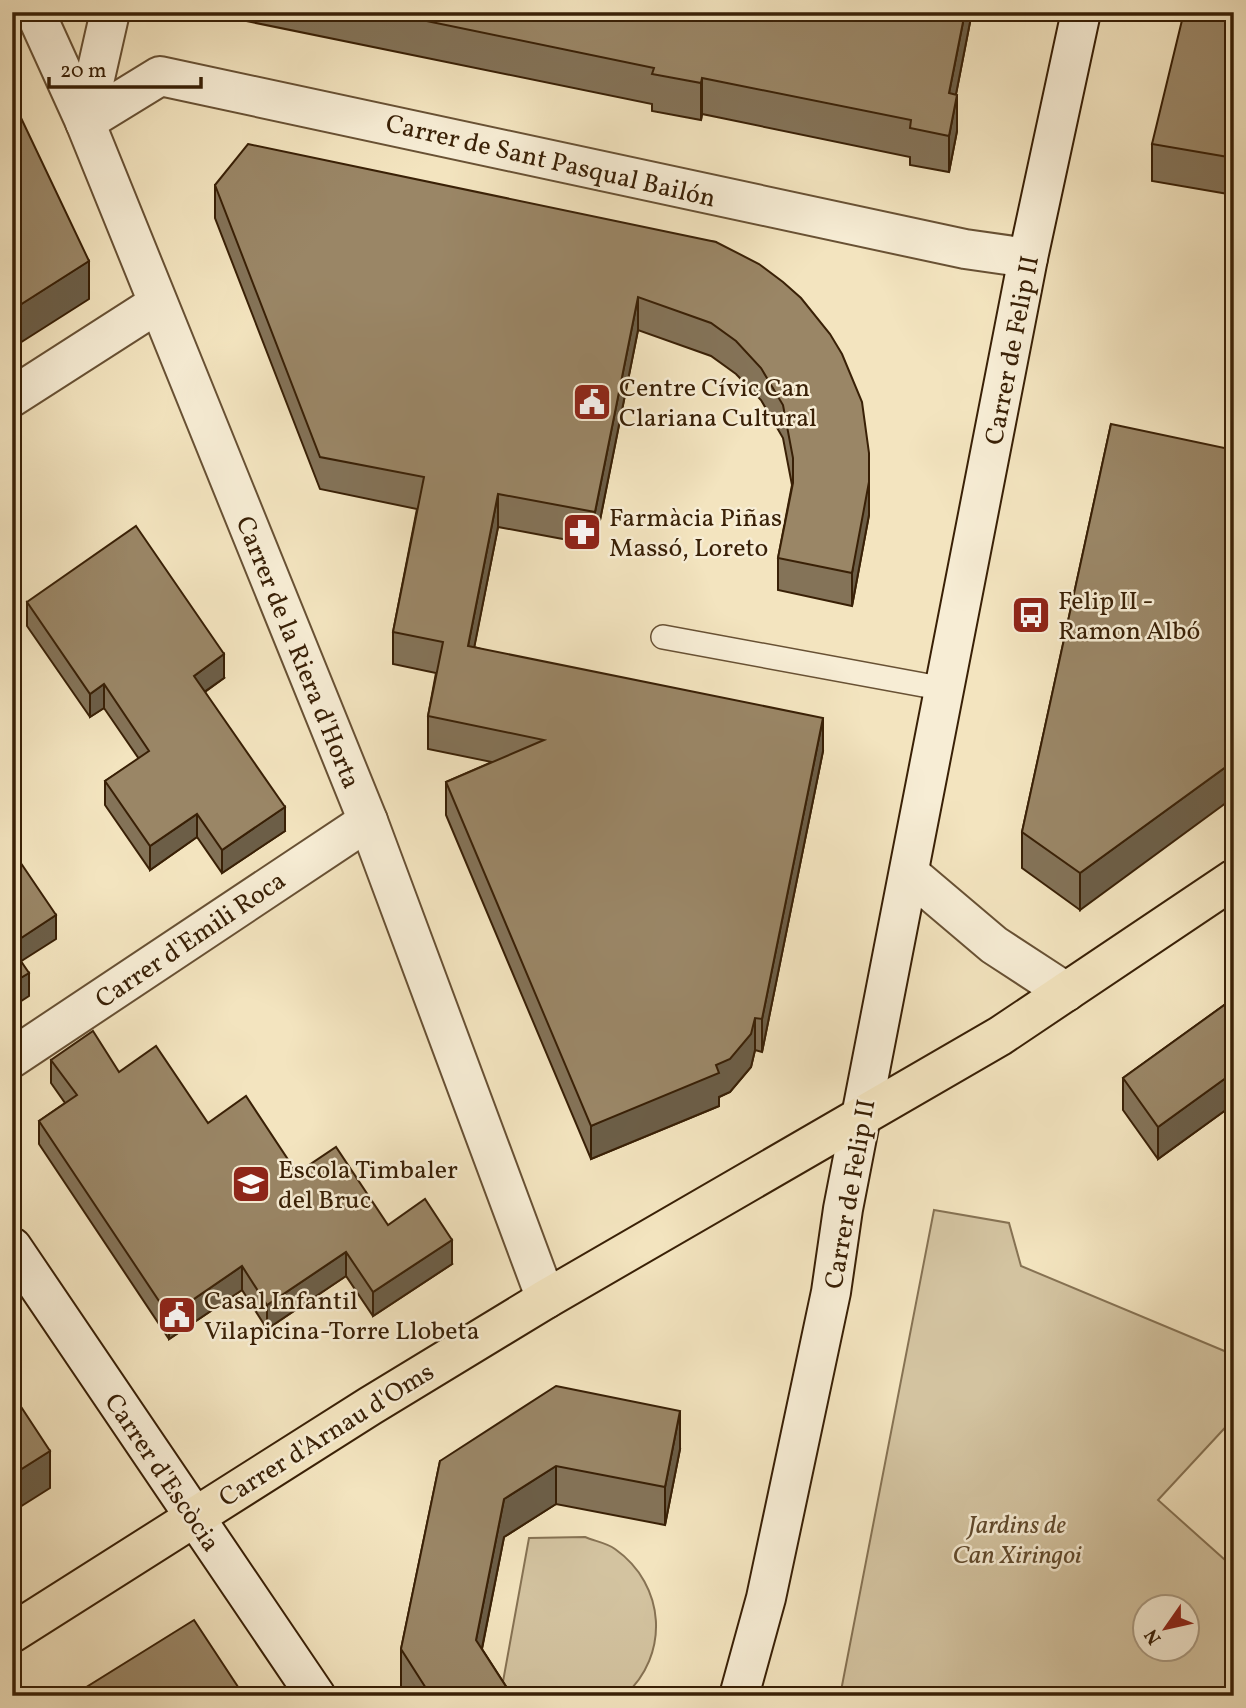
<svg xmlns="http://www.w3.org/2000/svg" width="1246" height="1708" viewBox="0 0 1246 1708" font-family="Vollkorn,serif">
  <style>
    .green { fill: #d3c3a0; stroke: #867253; stroke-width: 2; fill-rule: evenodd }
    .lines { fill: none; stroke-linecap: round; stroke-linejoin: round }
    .lane-casing { stroke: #685134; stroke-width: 26 }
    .street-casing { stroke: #685134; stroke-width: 42 }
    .secondary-casing { stroke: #392006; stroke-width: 42 }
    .primary-casing { stroke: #392006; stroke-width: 42 }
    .lane { stroke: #f7edd5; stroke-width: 23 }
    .street { stroke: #f7edd5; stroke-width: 38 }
    .secondary { stroke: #f7edd5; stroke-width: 38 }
    .primary { stroke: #f3e4bf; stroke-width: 38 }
    .wall { fill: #847358; stroke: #392006; stroke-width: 2 }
    .shaded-wall { fill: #6c5e47; stroke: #392006; stroke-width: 2 }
    .building { fill: #9a8666; stroke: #392006; stroke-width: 2 }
    .labels { text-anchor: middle; stroke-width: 5; stroke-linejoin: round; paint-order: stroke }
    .street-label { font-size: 26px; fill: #392006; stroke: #f7edd5 }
    .poi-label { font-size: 26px; fill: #392006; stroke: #f7edd5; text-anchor: start }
    .park-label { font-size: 26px; font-style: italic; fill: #60492c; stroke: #f7edd5 }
  </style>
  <rect width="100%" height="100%" fill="#f3e4bf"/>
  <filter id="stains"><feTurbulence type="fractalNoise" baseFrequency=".00286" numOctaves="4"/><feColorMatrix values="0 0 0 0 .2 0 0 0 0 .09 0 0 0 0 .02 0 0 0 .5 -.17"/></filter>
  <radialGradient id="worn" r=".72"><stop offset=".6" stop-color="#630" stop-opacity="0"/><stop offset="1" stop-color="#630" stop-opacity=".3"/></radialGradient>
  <g class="green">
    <path d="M934,1210L1009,1223L1021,1266L1234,1355V1418L1158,1500L1234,1568V1696H840ZM1186,1606V1648H1144V1606Z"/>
    <path d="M585,1537C594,1541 607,1543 615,1549C666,1585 670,1655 624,1696H513L502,1687L529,1538Z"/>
  </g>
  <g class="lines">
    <g class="lane-casing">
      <polyline id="lane" points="663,637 945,689"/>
    </g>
    <g class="street-casing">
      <g id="street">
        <polyline points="35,12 85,122 368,821 546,1299"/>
        <polyline points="85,122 160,76 965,249 1028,258"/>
        <polyline points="85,122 110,12"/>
        <polyline points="12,397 157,304"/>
        <polyline points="909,873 994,945 1066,992"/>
        <polyline points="12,1058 368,821"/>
      </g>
    </g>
    <g class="secondary-casing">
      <g id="secondary">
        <polyline points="12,1247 316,1696"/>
        <polyline points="739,1696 766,1598 831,1292 843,1209 1028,258 1081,12"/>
      </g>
    </g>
    <g class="primary-casing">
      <polyline id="primary" points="12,1633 370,1406 546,1299 1000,1036 1234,879"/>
    </g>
    <use href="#lane" class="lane"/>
    <use href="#street" class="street"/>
    <use href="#secondary" class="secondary"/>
    <use href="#primary" class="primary"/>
  </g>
  <g class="wall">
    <polygon points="202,12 693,12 713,16 714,12 972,12 956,94 957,131 949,172 910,165 910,157 702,114 701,120 652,111 652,104"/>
    <polygon points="1234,12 1234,195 1152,181 1152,144"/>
    <polygon points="215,185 716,242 869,515 852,606 778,590 778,558 792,485 783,438 761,400 736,374 711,356 638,330 595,545 498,527 474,647 823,751 762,1052 755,1050 751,1067 730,1092 719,1097 719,1106 591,1159 446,815 446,782 492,762 428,749 428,716 436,673 393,664 393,632 417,509 320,489 215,218"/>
    <polygon points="1111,424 1080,910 1022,868 1022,832"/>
    <polygon points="27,602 224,678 205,692 285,831 222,873 197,837 150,870 105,805 105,781 139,759 104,708 90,717 27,626"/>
    <polygon points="1234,998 1234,1104 1158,1159 1123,1110 1123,1078"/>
    <polygon points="51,1060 119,1072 388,1225 452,1264 373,1316 346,1276 267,1329 242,1290 169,1339 39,1144 39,1121 65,1103 51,1083"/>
    <polygon points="680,1449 665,1525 556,1504 504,1537 482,1649 509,1691 531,1696 406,1696 401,1687 401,1649 440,1461"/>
  </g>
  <g class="shaded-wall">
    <polygon points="965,12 972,12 949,130 949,93"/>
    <polygon points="702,78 702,114 701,120 701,83"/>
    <polygon points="957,95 957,131 949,172 949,136"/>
    <polygon points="89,261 89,299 12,348 12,310"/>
    <polygon points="638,297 638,330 595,545 595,512"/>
    <polygon points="869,453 869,515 852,606 852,573"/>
    <polygon points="498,494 498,527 468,679 468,646"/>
    <polygon points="17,502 17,525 12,529 12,505"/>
    <polygon points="224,654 224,678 194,699 194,676"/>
    <polygon points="104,684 104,708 90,717 90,694"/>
    <polygon points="823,718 823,751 762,1052 762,1019"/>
    <polygon points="1234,761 1234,797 1080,910 1080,873"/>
    <polygon points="285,807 285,831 222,873 222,850"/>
    <polygon points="197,814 197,837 150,870 150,846"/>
    <polygon points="56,915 56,939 12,967 12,944"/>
    <polygon points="29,973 29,996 12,1007 12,983"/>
    <polygon points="755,1018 755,1050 751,1067 730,1092 719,1097 719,1106 591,1159 591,1126 716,1065"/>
    <polygon points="1234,1072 1234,1104 1158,1159 1158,1127"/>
    <polygon points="452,1240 452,1264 373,1316 373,1292"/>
    <polygon points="346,1252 346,1276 267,1329 267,1305"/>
    <polygon points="242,1266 242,1290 169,1339 169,1316"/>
    <polygon points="680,1411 680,1449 665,1525 665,1487"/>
    <polygon points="50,1451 50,1488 12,1512 12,1475"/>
    <polygon points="556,1466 556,1504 504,1537 476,1678 476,1640 504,1499"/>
  </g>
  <g class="building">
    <polygon points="383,12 693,12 713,16 714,12 965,12 949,93 957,95 949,136 910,128 911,120 702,78 701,83 652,74 654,68"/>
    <polygon points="1184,12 1234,12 1234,158 1152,144"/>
    <polygon points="12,99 89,261 12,310"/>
    <polygon points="248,144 716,242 759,264 783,282 801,298 830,334 842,354 862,402 869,453 869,482 852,573 778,558 793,483 793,458 783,405 761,368 736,341 711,323 638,297 595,512 498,494 468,646 823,718 762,1019 755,1018 751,1034 730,1059 716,1065 719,1073 591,1126 446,782 544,740 428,716 443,642 393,632 424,477 320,457 215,185"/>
    <polygon points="1111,424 1234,450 1234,761 1080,873 1022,832"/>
    <polygon points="12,494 17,502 12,505"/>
    <polygon points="136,526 224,654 194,676 285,807 222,850 197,814 150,846 105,781 149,751 104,684 90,694 27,602"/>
    <polygon points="12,850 56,915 12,944"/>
    <polygon points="12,948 29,973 12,983"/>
    <polygon points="1234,998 1234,1072 1158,1127 1123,1078"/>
    <polygon points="93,1031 119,1072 156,1046 208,1123 246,1096 297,1173 336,1147 388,1225 425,1199 452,1240 373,1292 346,1252 267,1305 242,1266 169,1316 39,1121 77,1095 51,1060"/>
    <polygon points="556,1386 680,1411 665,1487 556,1466 504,1499 476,1640 509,1691 531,1696 431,1696 401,1649 440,1461"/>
    <polygon points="12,1393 50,1451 12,1475"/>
    <polygon points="194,1620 244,1696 72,1696"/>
  </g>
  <defs>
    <g id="civic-square" transform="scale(2.0125)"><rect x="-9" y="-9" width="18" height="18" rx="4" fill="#8f2418" stroke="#f7edd5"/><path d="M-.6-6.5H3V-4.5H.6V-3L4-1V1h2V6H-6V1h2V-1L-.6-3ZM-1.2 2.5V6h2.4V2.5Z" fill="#fff"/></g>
    <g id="pharmacy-square" transform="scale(2.0125)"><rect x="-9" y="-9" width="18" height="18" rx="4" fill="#8f2418" stroke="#f7edd5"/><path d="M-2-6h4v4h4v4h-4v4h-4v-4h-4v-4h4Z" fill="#fff"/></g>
    <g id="bus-square" transform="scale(2.0125)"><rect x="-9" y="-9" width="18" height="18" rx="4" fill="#8f2418" stroke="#f7edd5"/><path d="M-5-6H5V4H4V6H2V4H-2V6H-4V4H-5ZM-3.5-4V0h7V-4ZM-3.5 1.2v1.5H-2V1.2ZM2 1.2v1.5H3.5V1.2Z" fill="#fff"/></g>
    <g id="school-square" transform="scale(2.0125)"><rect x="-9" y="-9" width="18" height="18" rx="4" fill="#8f2418" stroke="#f7edd5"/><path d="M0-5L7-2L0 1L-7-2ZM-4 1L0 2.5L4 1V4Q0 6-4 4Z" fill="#fff"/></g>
  </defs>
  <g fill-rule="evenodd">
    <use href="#civic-square" x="592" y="402"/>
    <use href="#pharmacy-square" x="582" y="532"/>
    <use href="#bus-square" x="1031" y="615"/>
    <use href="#school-square" x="251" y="1184"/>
    <use href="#civic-square" x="177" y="1315"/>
  </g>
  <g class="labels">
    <g class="street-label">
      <text transform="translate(551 160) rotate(13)" y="9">Carrer de Sant Pasqual Bailón</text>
      <text transform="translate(1011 350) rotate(-79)" y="9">Carrer de Felip II</text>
      <text transform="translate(299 652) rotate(68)" y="9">Carrer de la Riera d'Horta</text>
      <text transform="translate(190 939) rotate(-34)" y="9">Carrer d'Emili Roca</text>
      <text transform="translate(849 1194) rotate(-80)" y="9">Carrer de Felip II</text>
      <text transform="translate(326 1434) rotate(-32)" y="9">Carrer d'Arnau d'Oms</text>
      <text transform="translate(163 1472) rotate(56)" y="9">Carrer d'Escòcia</text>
    </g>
    <g class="poi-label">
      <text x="619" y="396">Centre Cívic Can<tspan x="619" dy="30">Clariana Cultural</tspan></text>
      <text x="609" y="526">Farmàcia Piñas<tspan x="609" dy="30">Massó, Loreto</tspan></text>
      <text x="1058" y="609">Felip II -<tspan x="1058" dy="30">Ramon Albó</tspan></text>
      <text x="278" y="1178">Escola Timbaler<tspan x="278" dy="30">del Bruc</tspan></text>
      <text x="204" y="1309">Casal Infantil<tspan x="204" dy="30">Vilapicina-Torre Llobeta</tspan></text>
    </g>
    <g class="park-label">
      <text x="1017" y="1533">Jardins de<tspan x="1017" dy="30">Can Xiringoi</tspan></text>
    </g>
  </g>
  <rect width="1246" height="1708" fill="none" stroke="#f3e4bf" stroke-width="42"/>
  <rect x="14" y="14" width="1218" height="1680" fill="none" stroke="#392006" stroke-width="3.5"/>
  <rect x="21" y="21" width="1204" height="1666" fill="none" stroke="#392006" stroke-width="2"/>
  <g transform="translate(1166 1628) rotate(236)"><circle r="33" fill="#f7edd5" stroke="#ab9b82" stroke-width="2"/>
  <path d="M0-5L12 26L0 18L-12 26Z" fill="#8f2418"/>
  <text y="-10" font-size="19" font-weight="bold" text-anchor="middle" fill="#392006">N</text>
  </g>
  <path d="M49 77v10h152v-10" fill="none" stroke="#392006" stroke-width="3.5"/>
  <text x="60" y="77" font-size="21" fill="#392006" stroke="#f7edd5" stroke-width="5" paint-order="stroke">20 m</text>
  <rect width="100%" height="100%" filter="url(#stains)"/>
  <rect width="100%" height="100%" fill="url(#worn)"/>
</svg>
